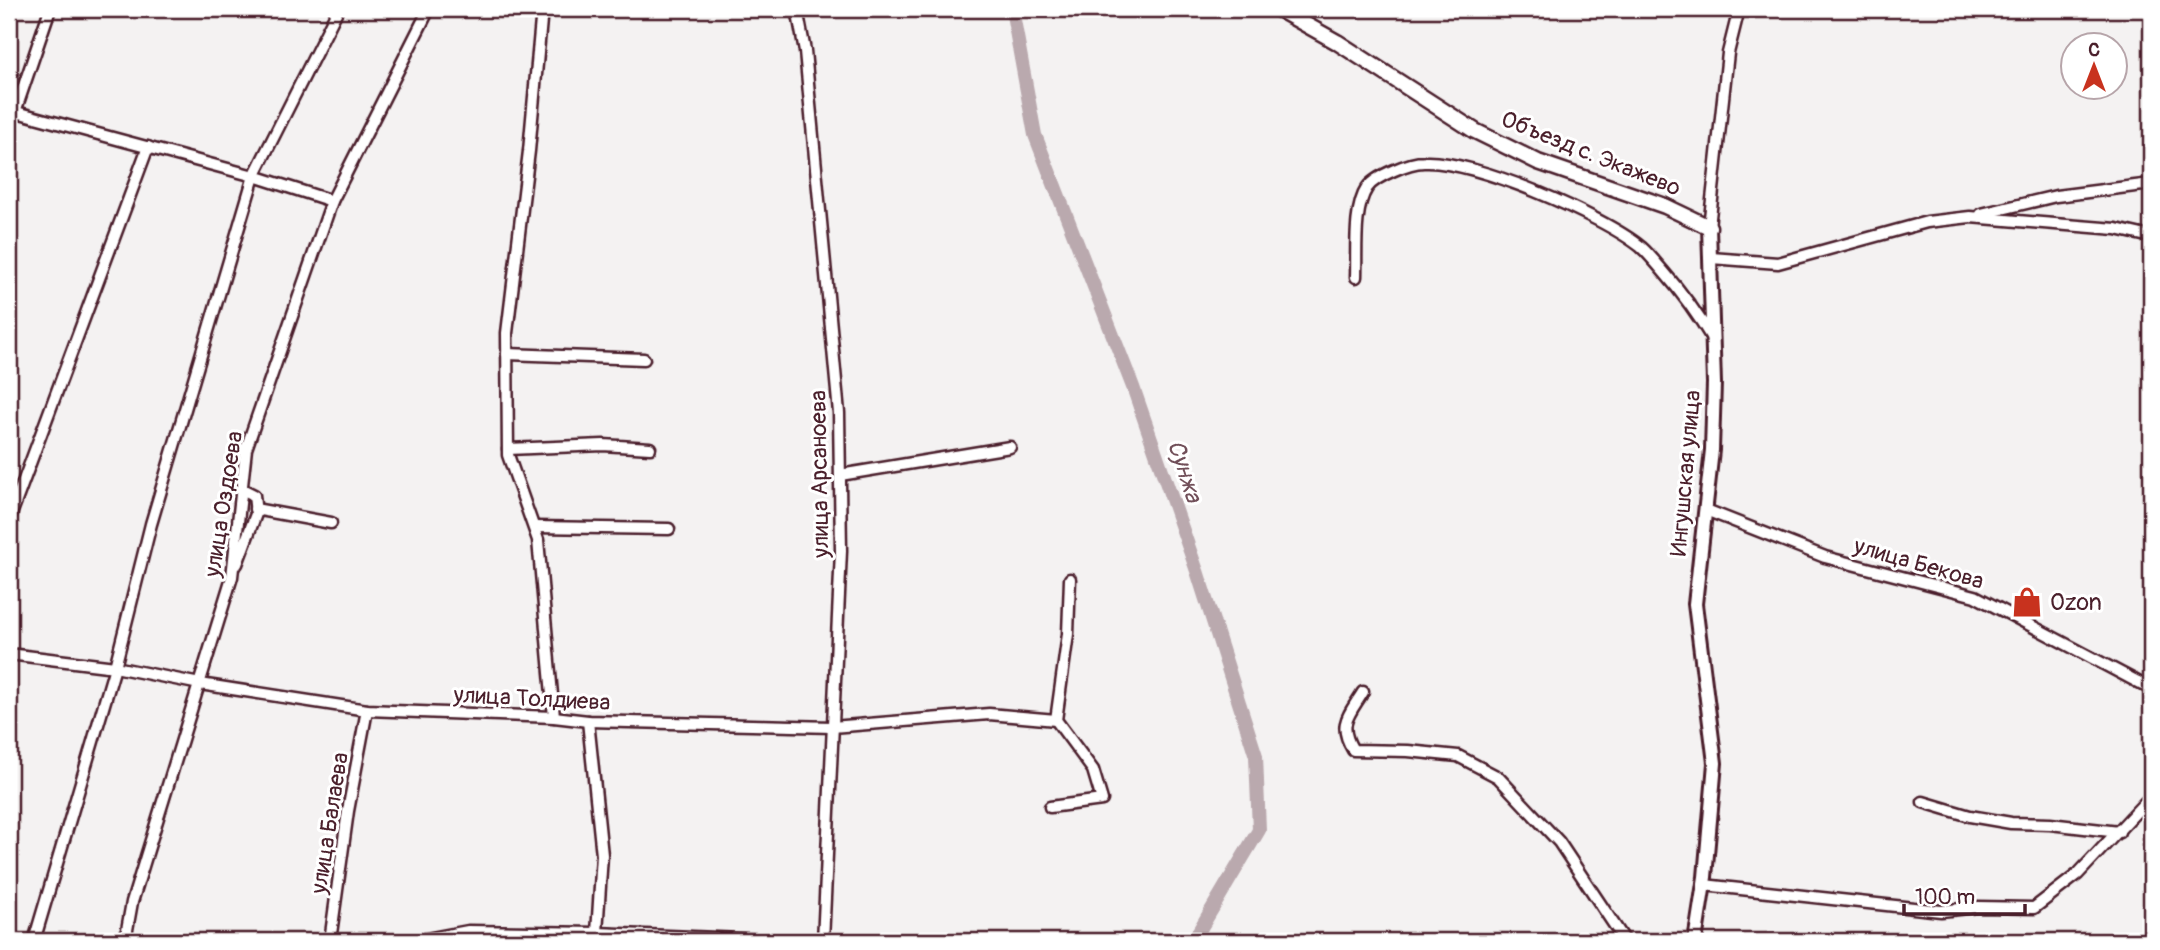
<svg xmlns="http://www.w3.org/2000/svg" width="2160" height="950" viewBox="0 0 2160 950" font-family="Pangolin,sans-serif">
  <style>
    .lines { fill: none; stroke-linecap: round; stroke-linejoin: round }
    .river { stroke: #baa9ae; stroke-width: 14 }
    .minor-casing { stroke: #4a1f2b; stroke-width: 15 }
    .tertiary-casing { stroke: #4a1f2b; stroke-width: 18 }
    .secondary-casing { stroke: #4a1f2b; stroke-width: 19 }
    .minor { stroke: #fff; stroke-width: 10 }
    .tertiary { stroke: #fff; stroke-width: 12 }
    .secondary { stroke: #fff; stroke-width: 14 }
    .labels { text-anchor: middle; stroke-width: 6; stroke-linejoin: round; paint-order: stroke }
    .street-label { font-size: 23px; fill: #4a1f2b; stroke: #fff }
    .poi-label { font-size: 23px; fill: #4a1f2b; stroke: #fff; text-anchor: start }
    .water-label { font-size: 24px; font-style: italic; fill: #714f59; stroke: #fff }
  </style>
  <rect width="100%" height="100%" fill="#f4f2f2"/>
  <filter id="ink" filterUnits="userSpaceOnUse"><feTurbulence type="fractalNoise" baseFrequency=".0143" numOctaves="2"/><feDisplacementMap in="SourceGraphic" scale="14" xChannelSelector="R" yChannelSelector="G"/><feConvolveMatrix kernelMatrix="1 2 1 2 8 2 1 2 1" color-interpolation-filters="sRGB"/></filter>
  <g filter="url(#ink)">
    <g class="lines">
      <polyline class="river" points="1012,9 1035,135 1133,387 1197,571 1256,756 1259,830 1193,941"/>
      <g class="minor-casing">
        <g id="minor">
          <polyline points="542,9 529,151 507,333 508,455 538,540 554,717"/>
          <polyline points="797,9 805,51 839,413 841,551 823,941"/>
          <polyline points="9,110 254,176 332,201"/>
          <polyline points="15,112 50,9"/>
          <polyline points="1981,214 2056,196 2151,184"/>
          <polyline points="1709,227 1728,53 1739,9"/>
          <polyline points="1711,258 1778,263 1927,222 1970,217 2116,229 2151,237"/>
          <path d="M1356,277C1357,252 1353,209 1367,188C1375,176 1410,162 1424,162C1473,159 1603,216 1641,247C1649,254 1656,263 1663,271C1684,295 1697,313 1713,340"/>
          <polyline points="507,354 644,359"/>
          <polyline points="508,449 603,445 650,448"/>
          <polyline points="840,475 1010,447"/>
          <polyline points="255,509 331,523"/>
          <polyline points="1706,510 1825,557 1975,596 2151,689"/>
          <polyline points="9,520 148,147"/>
          <polyline points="534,527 669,529"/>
          <polyline points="237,564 256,514 254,495 242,489"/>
          <polyline points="9,654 115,667 200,684 367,710 554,717 588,721 832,727 989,714 1056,720"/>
          <path d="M1363,692C1349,715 1337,724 1353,750L1408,751L1458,756L1498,777L1559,842L1625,941"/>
          <polyline points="588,721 602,855 597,933 593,941"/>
          <polyline points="1923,802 1970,816 2011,823 2050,824 2119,832"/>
          <polyline points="1050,807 1102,800 1093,770 1056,720 1068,634 1070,579"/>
          <polyline points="1704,885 1941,911 1978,907 2034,908 2078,874 2151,796"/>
          <polyline points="34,941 115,667 151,524 254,176 338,9"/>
          <polyline points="125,941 132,902 232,577 246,449 332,201 429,9"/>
          <polyline points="330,941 348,811 367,710"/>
          <polyline points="415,941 468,931 597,933 789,941"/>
        </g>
      </g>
      <g class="tertiary-casing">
        <polyline id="tertiary" points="1695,941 1705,877 1715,763 1695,604 1712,450 1714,383 1709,227"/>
      </g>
      <g class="secondary-casing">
        <polyline id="secondary" points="1278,9 1337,42 1475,131 1538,162 1665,206 1709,227"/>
      </g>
      <use href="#minor" class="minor"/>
      <use href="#tertiary" class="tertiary"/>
      <use href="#secondary" class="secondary"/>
    </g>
  </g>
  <defs>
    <g id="shop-bare" transform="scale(2.415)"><path d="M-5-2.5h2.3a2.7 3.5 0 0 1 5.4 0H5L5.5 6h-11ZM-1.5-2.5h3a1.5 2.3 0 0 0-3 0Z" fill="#c8321e" stroke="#fff" stroke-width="2.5" paint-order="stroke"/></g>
  </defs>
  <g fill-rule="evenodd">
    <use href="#shop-bare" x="2027" y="602"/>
  </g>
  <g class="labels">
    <g class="street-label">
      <text transform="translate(1591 153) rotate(22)" y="8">Объезд с. Экажево</text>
      <text transform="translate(1685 473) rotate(-85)" y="8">Ингушская улица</text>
      <text transform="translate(819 474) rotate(-91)" y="8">улица Арсаноева</text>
      <text transform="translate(223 504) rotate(-81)" y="8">улица Оздоева</text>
      <text transform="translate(1919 563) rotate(16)" y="8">улица Бекова</text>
      <text transform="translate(532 698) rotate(3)" y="8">улица Толдиева</text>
      <text transform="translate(329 823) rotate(-81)" y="8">улица Балаева</text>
    </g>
    <g class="poi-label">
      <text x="2050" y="610">Ozon</text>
    </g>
    <g class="water-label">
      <text transform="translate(1185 471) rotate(72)" y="8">Сунжа</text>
    </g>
  </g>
  <rect width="2160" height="950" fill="none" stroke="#fff" stroke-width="35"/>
  <rect x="18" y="18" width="2125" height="915" fill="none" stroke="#4a1f2b" stroke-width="2.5" filter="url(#ink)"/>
  <g transform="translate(2094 66)"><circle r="33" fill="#ffffff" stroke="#b7a5aa" stroke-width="2"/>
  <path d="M0-5L12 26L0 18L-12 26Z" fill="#c8321e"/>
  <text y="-10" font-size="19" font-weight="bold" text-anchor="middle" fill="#4a1f2b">С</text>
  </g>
  <path d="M1904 904v10h121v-10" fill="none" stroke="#4a1f2b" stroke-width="3.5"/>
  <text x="1915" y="904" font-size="21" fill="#4a1f2b" stroke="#ffffff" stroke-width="5" paint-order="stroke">100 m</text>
</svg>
